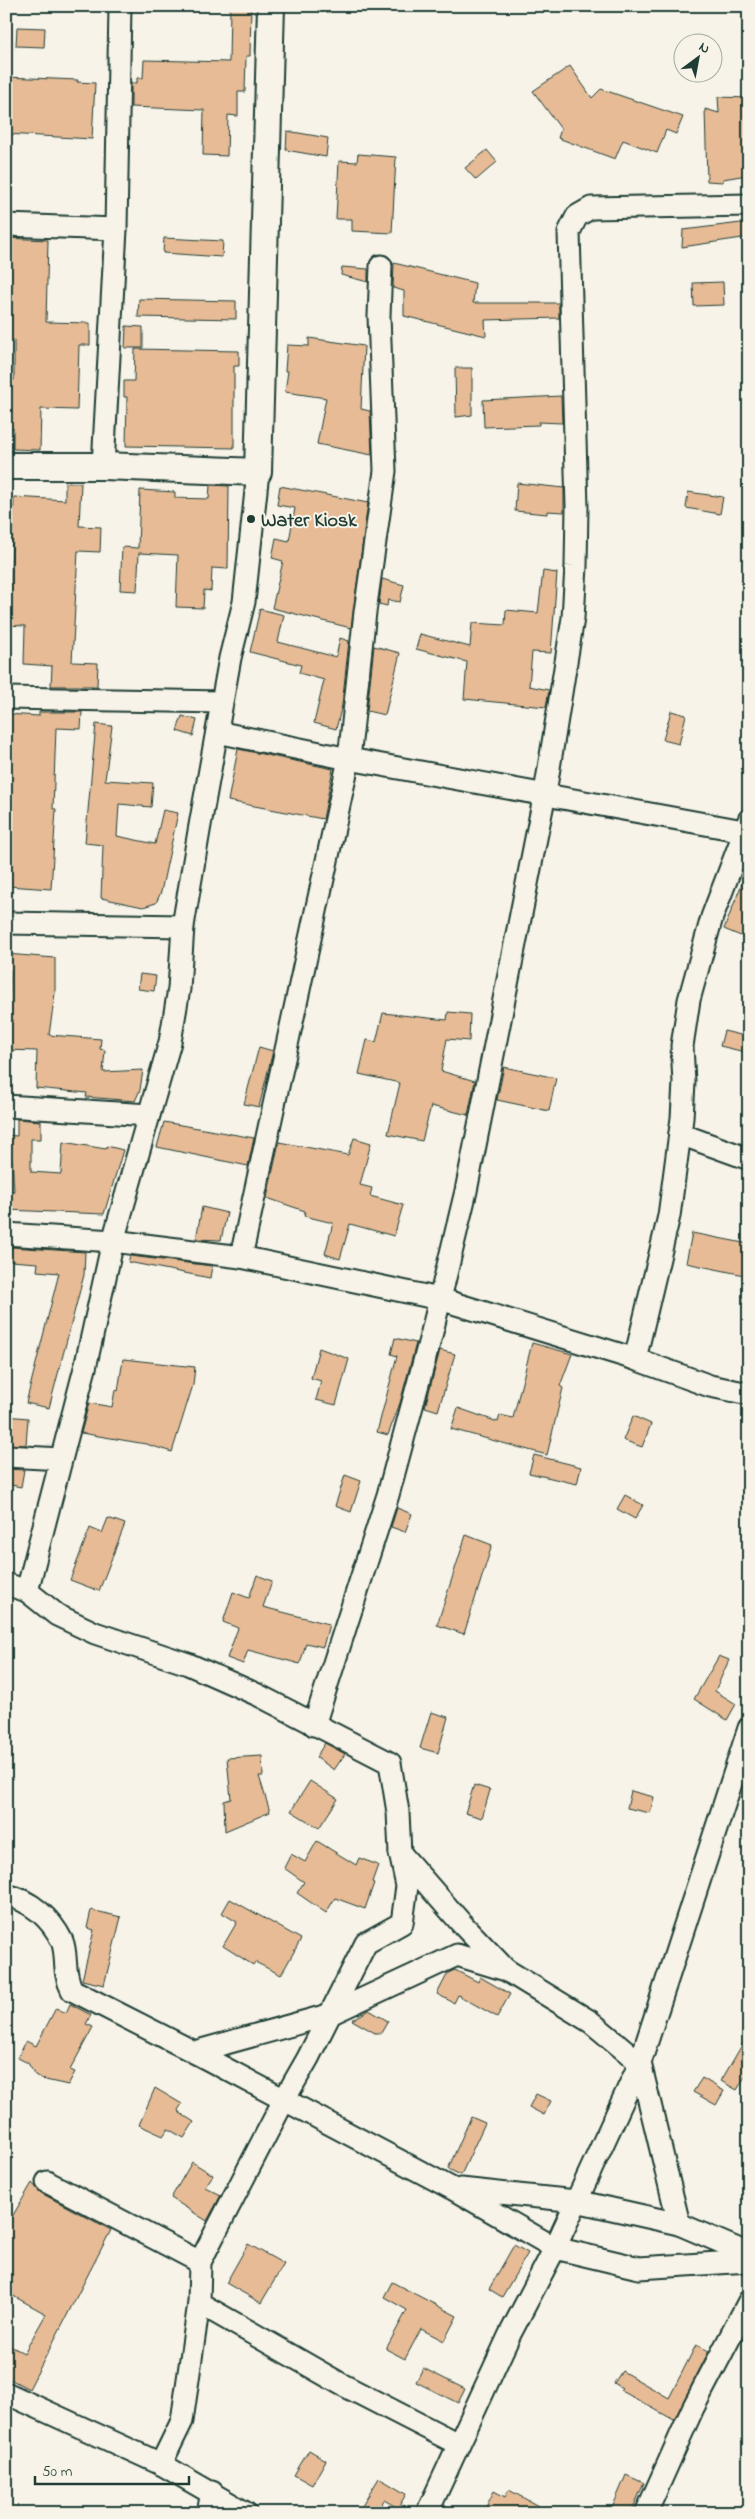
<svg xmlns="http://www.w3.org/2000/svg" width="755" height="2519" viewBox="0 0 755 2519" font-family="'Indie Flower',sans-serif">
  <style>
    .building { fill: #e6bb96; stroke: #1f3d34 }
    .lines { fill: none; stroke-linecap: round; stroke-linejoin: round }
    .minor-casing { stroke: #1f3d34; stroke-width: 25 }
    .major-casing { stroke: #1f3d34; stroke-width: 30 }
    .minor { stroke: #f7f3e8; stroke-width: 21 }
    .major { stroke: #f7f3e8; stroke-width: 26 }
    .poi-dot { fill: #1f3d34; stroke: #f7f3e8; stroke-width: 2 }
    .labels { text-anchor: middle; stroke-width: 4; stroke-linejoin: round; paint-order: stroke }
    .poi-label { font-size: 20px; font-weight: bold; fill: #1f3d34; stroke: #f7f3e8; text-anchor: start }
  </style>
  <rect width="100%" height="100%" fill="#f7f3e8"/>
  <filter id="ink" filterUnits="userSpaceOnUse"><feTurbulence type="fractalNoise" baseFrequency=".02" numOctaves="2"/><feDisplacementMap in="SourceGraphic" scale="10" xChannelSelector="R" yChannelSelector="G"/><feConvolveMatrix kernelMatrix="1 2 1 2 8 2 1 2 1" color-interpolation-filters="sRGB"/></filter>
  <g filter="url(#ink)">
    <g class="building">
      <polygon points="230,6 251,7 250,56 246,56 245,92 238,92 238,116 228,115 227,156 203,155 204,110 131,107 131,83 137,83 137,78 143,78 144,60 229,62"/>
      <polygon points="17,27 45,28 44,47 16,46"/>
      <polygon points="570,66 592,98 601,89 683,117 676,134 666,130 657,153 623,140 615,159 558,138 561,129 533,91"/>
      <polygon points="6,77 78,80 77,82 95,83 92,139 6,134"/>
      <polygon points="718,97 749,98 749,121 746,121 747,155 744,155 747,175 723,179 723,182 707,181 705,109 719,113"/>
      <polygon points="287,131 328,138 326,157 286,150"/>
      <polygon points="487,150 497,162 476,180 465,168"/>
      <polygon points="358,154 396,157 392,233 352,231 352,219 336,219 339,161 357,162"/>
      <polygon points="749,222 749,237 682,247 683,230"/>
      <polygon points="6,238 48,240 46,322 90,323 90,345 79,345 77,410 41,409 40,450 13,449 13,428 6,428 6,380 14,380 14,340 6,339"/>
      <polygon points="164,238 223,241 222,257 163,253"/>
      <polygon points="394,263 475,283 473,303 559,303 559,318 485,320 486,336 404,316 404,291 393,288"/>
      <polygon points="342,267 368,269 368,282 341,275"/>
      <polygon points="723,282 724,305 694,306 693,283"/>
      <polygon points="139,299 236,301 236,319 138,317"/>
      <polygon points="126,326 143,327 143,348 125,348"/>
      <polygon points="309,338 364,346 361,409 370,411 372,455 317,444 326,398 285,392 288,371 285,371 287,345 309,346"/>
      <polygon points="135,349 239,351 239,366 234,366 234,448 126,446 127,397 124,397 124,381 134,381"/>
      <polygon points="455,368 472,368 472,415 456,417"/>
      <polygon points="561,396 562,423 539,422 539,425 484,427 483,400"/>
      <polygon points="65,483 81,483 79,526 101,527 100,552 78,551 72,662 98,663 97,686 51,686 52,666 24,664 25,626 6,625 6,591 10,592 14,497 65,500"/>
      <polygon points="517,483 564,488 564,512 547,511 547,514 515,511"/>
      <polygon points="210,485 229,486 228,569 212,568 211,591 204,590 203,608 176,607 178,555 139,553 137,591 120,590 122,547 138,548 140,490 175,492 175,498 209,499"/>
      <polygon points="280,486 368,503 351,628 272,608 283,561 272,558 276,538 289,541 295,508 277,505"/>
      <polygon points="688,492 723,497 720,514 686,508"/>
      <polygon points="543,571 557,573 551,653 532,652 529,686 549,690 546,707 464,699 467,662 416,649 420,634 470,647 472,623 505,625 506,610 538,613"/>
      <polygon points="382,579 404,585 400,602 388,600 387,606 379,604"/>
      <polygon points="260,609 284,615 278,642 336,657 340,638 349,641 342,705 336,729 314,723 324,680 299,673 301,665 250,652"/>
      <polygon points="374,646 400,653 385,715 367,711"/>
      <polygon points="671,711 686,715 679,744 663,740"/>
      <polygon points="39,712 82,712 81,729 56,728 53,809 56,809 51,889 8,886 12,827 6,827 6,714 39,716"/>
      <polygon points="182,716 197,720 193,736 177,731"/>
      <polygon points="96,724 112,726 105,780 153,783 151,807 119,804 117,836 155,844 163,810 178,813 161,892 156,903 143,907 101,898 103,845 85,843"/>
      <polygon points="238,749 333,769 323,819 228,801"/>
      <polygon points="748,868 749,935 744,934 743,937 724,929"/>
      <polygon points="6,954 55,958 55,993 49,1035 101,1039 100,1049 105,1050 103,1072 143,1070 140,1090 135,1101 86,1097 87,1093 36,1088 37,1051 7,1050 11,971 6,971"/>
      <polygon points="140,974 156,976 154,991 138,989"/>
      <polygon points="448,1012 470,1014 469,1041 447,1039 441,1071 475,1081 468,1115 431,1106 422,1141 388,1134 400,1083 359,1074 367,1040 376,1042 383,1013 447,1020"/>
      <polygon points="724,1031 749,1037 749,1053 720,1046"/>
      <polygon points="259,1047 273,1051 259,1107 244,1104"/>
      <polygon points="504,1067 556,1078 549,1111 497,1100"/>
      <polygon points="17,1119 41,1121 41,1139 31,1139 31,1172 61,1174 63,1142 106,1149 107,1146 123,1150 104,1214 6,1210 6,1191 14,1191 12,1159 6,1159 6,1135 17,1136"/>
      <polygon points="164,1122 254,1138 248,1166 157,1147"/>
      <polygon points="354,1138 371,1143 360,1185 372,1188 370,1196 403,1205 394,1236 350,1224 340,1259 325,1254 333,1223 304,1216 305,1211 267,1198 279,1142 348,1155"/>
      <polygon points="202,1207 227,1213 221,1240 196,1239"/>
      <polygon points="692,1233 749,1244 749,1276 686,1263"/>
      <polygon points="11,1247 85,1252 84,1275 49,1408 26,1403 59,1273 37,1271 38,1263 10,1261"/>
      <polygon points="130,1256 212,1266 210,1278 128,1262"/>
      <polygon points="395,1338 416,1343 400,1403 388,1435 377,1432 397,1356 391,1354"/>
      <polygon points="532,1343 572,1354 560,1386 563,1388 547,1455 451,1429 458,1408 498,1422 500,1415 513,1418"/>
      <polygon points="319,1348 349,1359 336,1405 316,1400 321,1381 311,1378"/>
      <polygon points="440,1350 455,1354 438,1411 425,1407"/>
      <polygon points="123,1359 195,1367 193,1385 172,1452 146,1444 81,1433 89,1403 112,1407 115,1390 118,1391"/>
      <polygon points="6,1416 28,1418 26,1445 6,1444"/>
      <polygon points="633,1416 651,1424 642,1447 623,1440"/>
      <polygon points="534,1455 581,1467 577,1484 529,1473"/>
      <polygon points="6,1469 24,1470 21,1487 6,1484"/>
      <polygon points="345,1475 361,1481 351,1512 335,1506"/>
      <polygon points="625,1495 643,1505 635,1519 617,1509"/>
      <polygon points="397,1508 412,1514 405,1532 391,1527"/>
      <polygon points="108,1518 125,1524 99,1591 70,1580 90,1528 102,1533"/>
      <polygon points="466,1535 492,1545 464,1634 437,1625"/>
      <polygon points="257,1575 272,1581 263,1607 329,1624 323,1647 306,1643 300,1664 248,1650 243,1664 227,1658 238,1628 223,1622 233,1592 249,1598"/>
      <polygon points="719,1656 729,1660 715,1691 736,1704 727,1720 694,1699"/>
      <polygon points="431,1712 448,1717 438,1753 420,1748"/>
      <polygon points="325,1743 345,1754 334,1770 316,1757"/>
      <polygon points="262,1756 263,1776 259,1776 270,1812 225,1831 224,1801 231,1799 227,1758"/>
      <polygon points="310,1781 338,1799 319,1828 291,1811"/>
      <polygon points="474,1785 490,1790 482,1818 465,1813"/>
      <polygon points="631,1791 654,1797 650,1813 627,1808"/>
      <polygon points="317,1841 356,1865 359,1858 378,1865 372,1882 374,1883 365,1909 335,1898 326,1913 297,1893 304,1882 284,1868 291,1854 305,1862"/>
      <polygon points="230,1899 301,1939 281,1975 255,1962 253,1965 223,1946 237,1922 222,1913"/>
      <polygon points="91,1910 121,1917 104,1985 82,1980 94,1930 87,1928"/>
      <polygon points="455,1970 478,1982 480,1977 510,1994 497,2017 458,1995 454,2003 437,1994 448,1973"/>
      <polygon points="70,2004 91,2015 86,2024 93,2027 70,2070 75,2072 68,2085 41,2079 35,2075 28,2063 18,2058 26,2041 36,2046 56,2008 66,2013"/>
      <polygon points="369,2010 388,2021 381,2033 375,2033 352,2020"/>
      <polygon points="749,2033 749,2070 737,2090 721,2081"/>
      <polygon points="702,2078 724,2091 716,2105 693,2092"/>
      <polygon points="155,2088 182,2104 178,2110 180,2113 194,2122 184,2138 168,2129 163,2136 139,2125"/>
      <polygon points="536,2094 551,2101 544,2115 529,2107"/>
      <polygon points="471,2117 485,2123 461,2175 448,2169"/>
      <polygon points="192,2162 213,2175 205,2187 221,2195 207,2221 171,2198"/>
      <polygon points="32,2183 41,2193 111,2230 29,2389 6,2377 6,2344 24,2353 46,2314 6,2292 6,2227"/>
      <polygon points="248,2244 284,2264 261,2303 226,2283"/>
      <polygon points="514,2245 528,2253 502,2297 489,2289"/>
      <polygon points="392,2282 457,2316 444,2341 421,2329 405,2359 386,2349 407,2310 384,2297"/>
      <polygon points="696,2345 709,2351 674,2420 620,2390 622,2388 614,2383 622,2371 669,2398"/>
      <polygon points="423,2368 465,2389 458,2403 416,2382"/>
      <polygon points="309,2450 326,2460 312,2485 294,2475"/>
      <polygon points="626,2475 644,2483 631,2513 610,2513"/>
      <polygon points="379,2478 406,2494 398,2508 384,2500 377,2513 373,2513 362,2506"/>
      <polygon points="509,2490 551,2513 483,2513 494,2491 505,2497"/>
    </g>
    <g class="lines">
      <g class="minor-casing">
        <g id="minor">
          <polyline points="6,225 116,229"/>
          <polyline points="103,466 116,229 120,6"/>
          <polyline points="6,698 222,702"/>
          <polyline points="217,732 349,759 749,832"/>
          <polyline points="6,923 183,926"/>
          <polyline points="6,1106 149,1115"/>
          <polyline points="680,1134 749,1159"/>
          <polyline points="6,1234 113,1241 241,1257 440,1299 635,1359 710,1386 749,1394"/>
          <polyline points="241,1257 349,759 365,612 385,471 379,316 381,266"/>
          <polyline points="635,1359 669,1216 682,1118 684,1082 682,1046 689,1000 712,917 749,820"/>
          <polyline points="6,1456 61,1459"/>
          <polyline points="6,1584 27,1591 57,1615 95,1633 188,1664 258,1695 390,1763 398,1812 400,1853 407,1886 402,1923 366,1943 308,2058 284,2100 200,2262 199,2303 341,2384 458,2444"/>
          <polyline points="27,1591 85,1368 113,1241 170,1042 179,989 183,926 199,831 230,658 244,602 258,472"/>
          <polyline points="314,1725 388,1495 432,1332 466,1191 545,793 573,618 576,566 577,507 569,232 577,216 591,208 749,205"/>
          <polyline points="400,1853 462,1924 505,1969"/>
          <path d="M6,1895C30,1900 51,1918 62,1941C68,1955 62,1971 72,1990L194,2052L453,2189L555,2248L639,2268L749,2261"/>
          <polyline points="194,2052 328,2015 457,1955 506,1970 591,2022 640,2063 679,2224"/>
          <polyline points="47,2182 200,2262"/>
          <polyline points="461,2189 576,2201 679,2224 749,2254"/>
          <polyline points="6,2393 161,2464 246,2513"/>
          <polyline points="161,2464 182,2421 199,2303"/>
          <polyline points="208,2513 212,2492"/>
          <polyline points="427,2513 510,2334 555,2248 640,2063 749,1728"/>
          <polyline points="646,2513 693,2408 749,2301"/>
        </g>
      </g>
      <g class="major-casing">
        <polyline id="major" points="6,466 103,466 258,472 271,6"/>
      </g>
      <use href="#minor" class="minor"/>
      <use href="#major" class="major"/>
    </g>
  </g>
  <circle class="poi-dot" cx="251" cy="519" r="5"/>
  <g class="labels">
    <g class="poi-label">
      <text x="261" y="526">Water Kiosk</text>
    </g>
  </g>
  <rect width="755" height="2519" fill="none" stroke="#f7f3e8" stroke-width="25"/>
  <rect x="12" y="12" width="730" height="2494" fill="none" stroke="#1f3d34" stroke-width="2" filter="url(#ink)"/>
  <g transform="translate(698 58) rotate(32)"><circle r="24" fill="#f7f3e8" stroke="#a1aaa0"/>
  <path d="M0-4L9 19L0 12L-9 19Z" fill="#1f3d34"/>
  <text y="-8" font-size="14" font-weight="bold" text-anchor="middle" fill="#1f3d34">N</text>
  </g>
  <path d="M35 2476v8h154v-8" fill="none" stroke="#1f3d34" stroke-width="2.5"/>
  <text x="42" y="2476" font-size="15" fill="#1f3d34" stroke="#f7f3e8" stroke-width="4" paint-order="stroke">50 m</text>
</svg>
